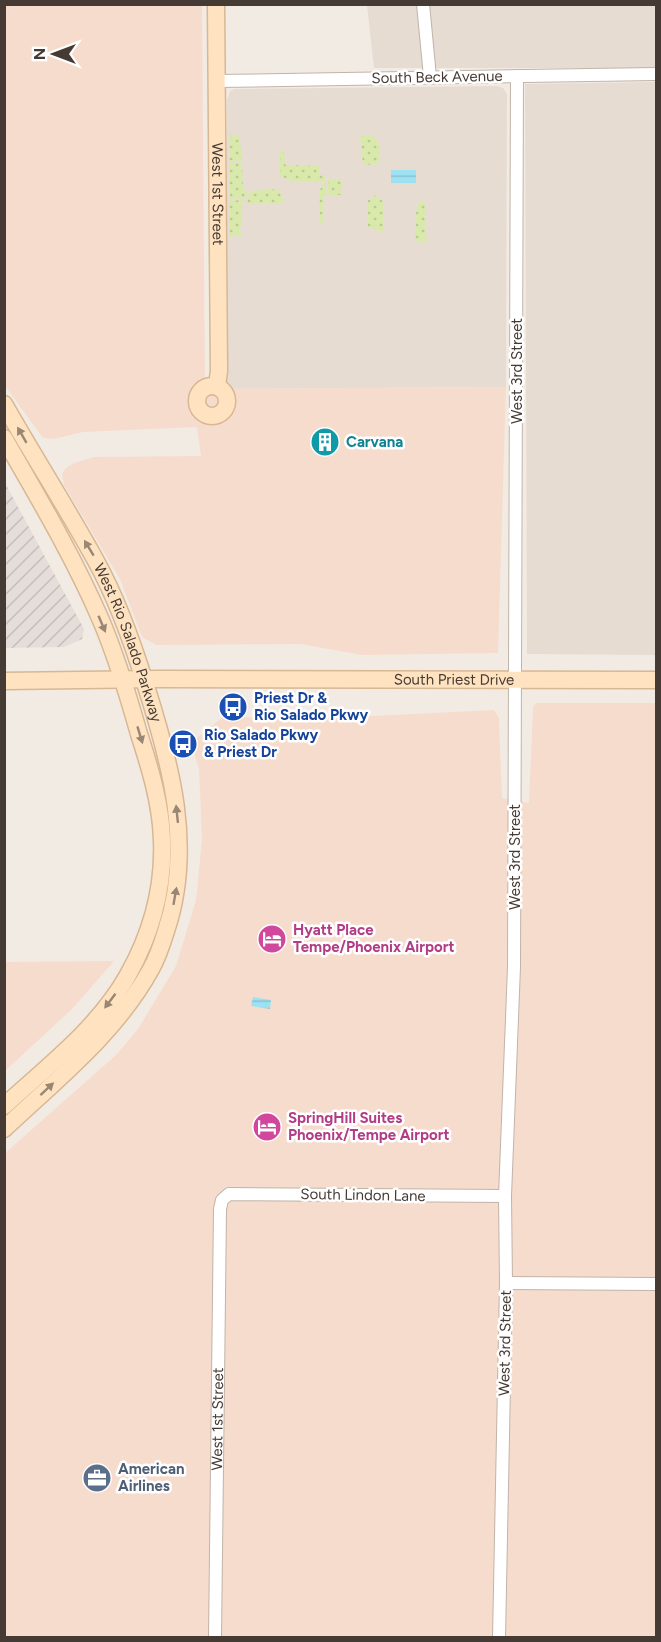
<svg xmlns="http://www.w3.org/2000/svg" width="661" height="1642" viewBox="0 0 661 1642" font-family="Figtree,sans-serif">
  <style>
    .residential { fill: #e7dcd2 }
    .commercial { fill: #f6dccd }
    .industrial { fill: url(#industrial-furrows) }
    .grass { fill: url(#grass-dots) }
    .water { fill: url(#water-rules) }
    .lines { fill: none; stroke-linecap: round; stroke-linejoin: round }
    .street-casing { stroke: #c1b4a9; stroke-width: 14 }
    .secondary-casing { stroke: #d7b794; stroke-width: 19 }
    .street { stroke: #fff; stroke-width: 12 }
    .secondary { stroke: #ffe3c1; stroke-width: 16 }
    .oneway { fill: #998673 }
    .labels { text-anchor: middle; stroke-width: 5; stroke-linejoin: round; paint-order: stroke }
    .street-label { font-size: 15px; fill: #453a34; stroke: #fff }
    .culture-label { font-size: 15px; font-weight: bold; fill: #0d838f; stroke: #fff; text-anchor: start }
    .transit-label { font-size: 15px; font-weight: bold; fill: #164399; stroke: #fff; text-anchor: start }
    .hotel-label { font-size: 15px; font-weight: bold; fill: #b23c85; stroke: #fff; text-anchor: start }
    .service-label { font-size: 15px; font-weight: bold; fill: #4e5e75; stroke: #fff; text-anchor: start }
  </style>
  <defs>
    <pattern id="industrial-furrows" width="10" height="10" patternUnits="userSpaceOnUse" patternTransform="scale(1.5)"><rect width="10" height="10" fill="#e4ddd9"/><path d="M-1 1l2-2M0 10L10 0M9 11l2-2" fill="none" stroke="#c5bebb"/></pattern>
    <pattern id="grass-dots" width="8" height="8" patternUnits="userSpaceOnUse" patternTransform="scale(1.5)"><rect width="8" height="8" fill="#d9e9ab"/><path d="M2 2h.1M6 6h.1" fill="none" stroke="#bcc994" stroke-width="1.8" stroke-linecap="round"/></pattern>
    <pattern id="water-rules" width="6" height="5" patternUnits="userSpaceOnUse" patternTransform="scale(1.5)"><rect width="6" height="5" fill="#9de1f2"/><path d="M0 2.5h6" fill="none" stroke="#89c2d0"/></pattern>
  </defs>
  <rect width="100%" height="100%" fill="#f2ebe4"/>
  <g class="residential">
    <polygon points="367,5 656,5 656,68 374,68"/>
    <polygon points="656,82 656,655 527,654 525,84"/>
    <polygon points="498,86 503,88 507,94 506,387 227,389 227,100 230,91 235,89"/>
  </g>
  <g class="commercial">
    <polygon points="4,5 202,5 205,389 506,387 498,653 362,655 300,644 156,645 142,637 120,579 64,485 62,474 66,468 74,463 94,457 201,456 197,427 83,432 54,439 43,438 5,386"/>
    <polygon points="536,703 656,703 656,1637 5,1637 4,1154 116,1055 138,1029 176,966 196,900 202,839 199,769 191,743 223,717 333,718 494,710 499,718 502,798 529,803 533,707"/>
    <polygon points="114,961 73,1008 5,1071 5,962"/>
  </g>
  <polygon class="industrial" points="4,481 84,629 82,639 64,647 5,648"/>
  <g class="grass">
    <polygon points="240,135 239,145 242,145 242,161 229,162 229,136"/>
    <polygon points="360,136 374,136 380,145 379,164 363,165"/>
    <polygon points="282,150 284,152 285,165 320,166 323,168 319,168 319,175 326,175 326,178 324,181 292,181 280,176 280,151"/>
    <polygon points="229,163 242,163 243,188 248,192 245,198 230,199"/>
    <polygon points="341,179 341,195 328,195 328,180"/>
    <polygon points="323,183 326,183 326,195 323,198 323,222 320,224 319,193"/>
    <polygon points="279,189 284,203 245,203 251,191"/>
    <polygon points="374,195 383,201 383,232 368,227 368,200 371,200"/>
    <polygon points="244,200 242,205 242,226 239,226 239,231 242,233 242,239 235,234 230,238 229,201"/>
    <polygon points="419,201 426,201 425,232 428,241 415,241 416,213"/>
  </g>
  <g class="water">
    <rect x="391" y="170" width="25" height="13"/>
    <polygon points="253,997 271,1000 270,1009 251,1006"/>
  </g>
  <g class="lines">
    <g class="street-casing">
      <g id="street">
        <polyline points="423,4 430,77"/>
        <polyline points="217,81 656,74"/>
        <polyline points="506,1283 656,1284"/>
        <path id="s1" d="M215,1638L220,1209L222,1200L229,1194L505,1196"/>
        <polyline points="499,1638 506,1283 505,1196 514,967 517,76"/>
      </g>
    </g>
    <g class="secondary-casing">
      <g id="secondary">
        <path id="s2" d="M216,4L219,371L217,386"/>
        <circle cx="212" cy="401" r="15"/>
        <path id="s3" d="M4,404C34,457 67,508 96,561C117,599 132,641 145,683C171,764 194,848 166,931C162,944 158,957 151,969C116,1033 56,1080 4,1129"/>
        <path d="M4,438C38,497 73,556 100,618C116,655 128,695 139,734C150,768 161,804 162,840C164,887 151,934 128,975C99,1027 48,1066 4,1106"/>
        <path id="s4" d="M4,681L159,679L656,680"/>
      </g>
    </g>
    <use href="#street" class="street"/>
    <use href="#secondary" class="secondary"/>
  </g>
  <defs><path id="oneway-solid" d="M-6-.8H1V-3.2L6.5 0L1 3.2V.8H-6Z" transform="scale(1.5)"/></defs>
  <g class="oneway">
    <use href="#oneway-solid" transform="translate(22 435) rotate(-120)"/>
    <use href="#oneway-solid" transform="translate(89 548) rotate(-121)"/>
    <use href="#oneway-solid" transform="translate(102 624) rotate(67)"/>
    <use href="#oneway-solid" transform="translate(140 735) rotate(73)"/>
    <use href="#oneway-solid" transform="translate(177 814) rotate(-96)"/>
    <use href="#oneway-solid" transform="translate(175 896) rotate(-80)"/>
    <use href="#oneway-solid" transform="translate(110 1001) rotate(127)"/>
    <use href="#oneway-solid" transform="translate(47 1089) rotate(-43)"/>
  </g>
  <defs>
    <g id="building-disc" transform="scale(1.5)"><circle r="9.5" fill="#0f9aa8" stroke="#fff"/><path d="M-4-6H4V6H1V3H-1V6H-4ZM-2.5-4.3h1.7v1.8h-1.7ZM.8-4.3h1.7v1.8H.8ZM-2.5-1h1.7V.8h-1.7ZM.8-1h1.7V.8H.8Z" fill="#fff"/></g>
    <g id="bus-disc" transform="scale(1.5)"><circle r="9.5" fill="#1a4fb4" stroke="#fff"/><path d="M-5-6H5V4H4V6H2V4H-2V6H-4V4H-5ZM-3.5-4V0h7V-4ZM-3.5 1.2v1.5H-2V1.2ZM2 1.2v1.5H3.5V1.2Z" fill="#fff"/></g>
    <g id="hotel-disc" transform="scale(1.5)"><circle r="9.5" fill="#d1479c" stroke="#fff"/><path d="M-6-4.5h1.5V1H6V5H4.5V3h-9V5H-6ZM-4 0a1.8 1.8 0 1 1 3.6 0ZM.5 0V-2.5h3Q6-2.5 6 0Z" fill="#fff"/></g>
    <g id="office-disc" transform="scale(1.5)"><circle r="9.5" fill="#5c6f8a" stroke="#fff"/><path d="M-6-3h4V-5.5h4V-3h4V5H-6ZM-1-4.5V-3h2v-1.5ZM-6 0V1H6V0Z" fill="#fff"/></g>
  </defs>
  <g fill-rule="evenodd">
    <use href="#building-disc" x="325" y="442"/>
    <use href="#bus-disc" x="233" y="707"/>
    <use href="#bus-disc" x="183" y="744"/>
    <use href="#hotel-disc" x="272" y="939"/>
    <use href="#hotel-disc" x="267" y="1127"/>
    <use href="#office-disc" x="97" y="1478"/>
  </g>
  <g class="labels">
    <g class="street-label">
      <text transform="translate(437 77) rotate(-1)" y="5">South Beck Avenue</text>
      <text dy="5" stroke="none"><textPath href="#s2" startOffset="190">West 1st Street</textPath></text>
      <text transform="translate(517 371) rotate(-90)" y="5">West 3rd Street</text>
      <text dy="5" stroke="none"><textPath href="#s3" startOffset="270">West Rio Salado Parkway</textPath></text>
      <text dy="5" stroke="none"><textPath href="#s4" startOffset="450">South Priest Drive</textPath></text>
      <text transform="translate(515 857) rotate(-90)" y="5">West 3rd Street</text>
      <text transform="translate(363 1195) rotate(1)" y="5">South Lindon Lane</text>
      <text transform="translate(505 1343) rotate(-89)" y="5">West 3rd Street</text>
      <text dy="5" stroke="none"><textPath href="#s1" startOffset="219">West 1st Street</textPath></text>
    </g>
    <g class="culture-label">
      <text x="346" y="447">Carvana</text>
    </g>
    <g class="transit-label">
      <text x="254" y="703">Priest Dr &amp;<tspan x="254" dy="17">Rio Salado Pkwy</tspan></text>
      <text x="204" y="740">Rio Salado Pkwy<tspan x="204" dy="17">&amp; Priest Dr</tspan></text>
    </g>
    <g class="hotel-label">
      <text x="293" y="935">Hyatt Place<tspan x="293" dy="17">Tempe/Phoenix Airport</tspan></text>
      <text x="288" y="1123">SpringHill Suites<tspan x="288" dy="17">Phoenix/Tempe Airport</tspan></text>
    </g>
    <g class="service-label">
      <text x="118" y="1474">American<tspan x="118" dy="17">Airlines</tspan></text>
    </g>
  </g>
  <rect width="661" height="1642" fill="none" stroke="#453a34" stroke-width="12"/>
  <g transform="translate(54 54) rotate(270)" stroke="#ffffff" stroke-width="4.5" paint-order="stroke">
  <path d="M0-4.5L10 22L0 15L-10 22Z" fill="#453a34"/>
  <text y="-9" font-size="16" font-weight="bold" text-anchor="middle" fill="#453a34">N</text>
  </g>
</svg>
